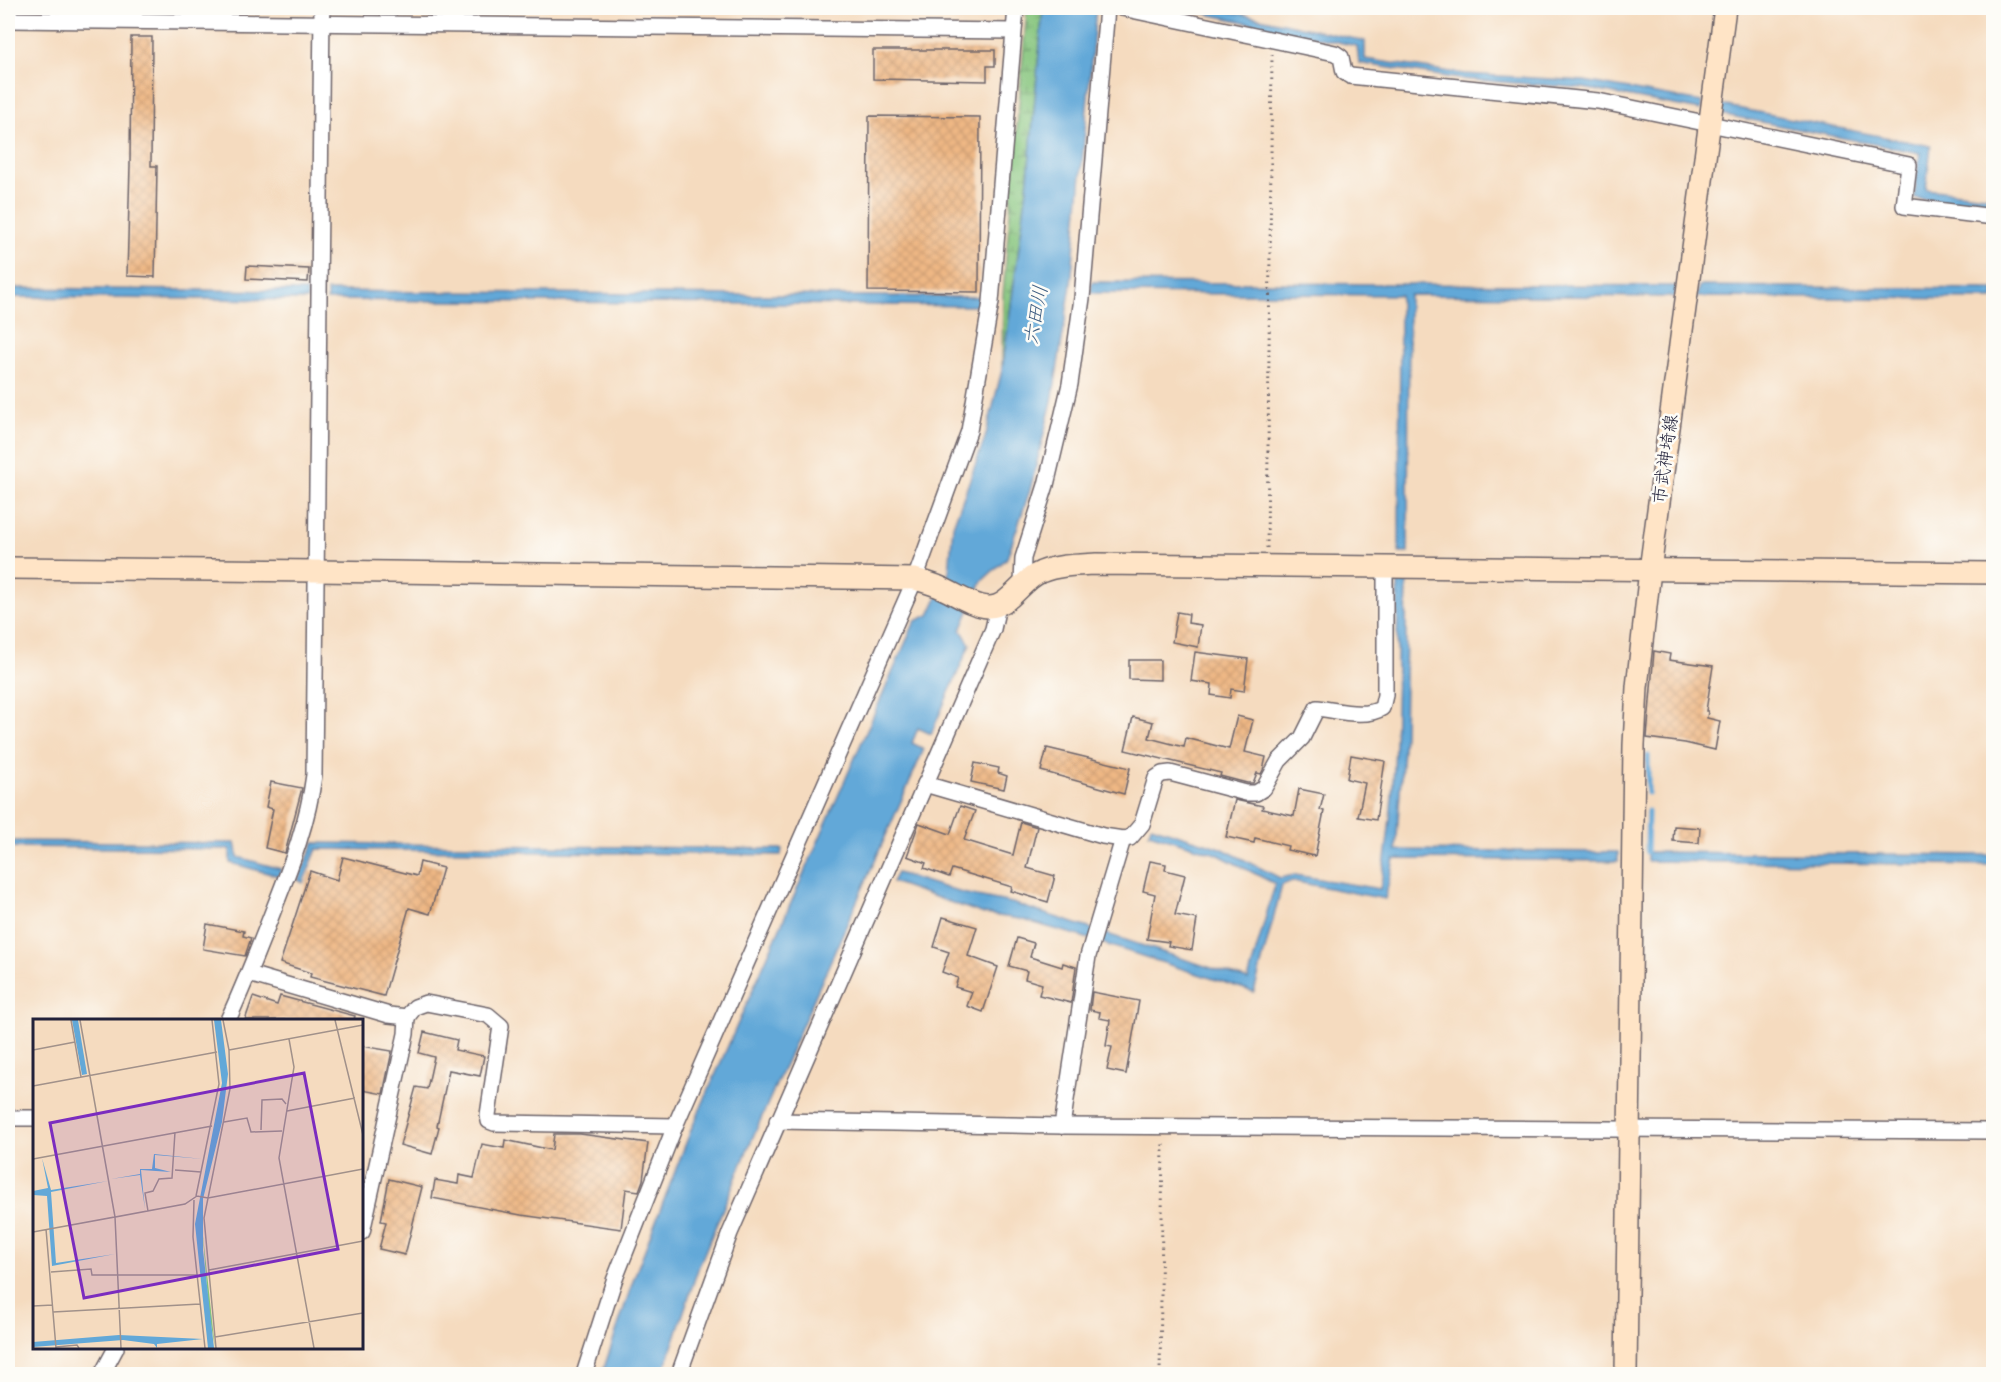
<svg xmlns="http://www.w3.org/2000/svg" width="2001" height="1382" viewBox="0 0 2001 1382" font-family="Mynerve,'Klee One',sans-serif">
  <style>
    .wetland { fill: url(#wetland-marsh); stroke: #53735c; stroke-width: 1.5 }
    .water { fill: #62a8d8; stroke: #42658a; stroke-width: 1.5 }
    .lines { fill: none; stroke-linecap: round; stroke-linejoin: round }
    .stream { stroke: #62a8d8; stroke-width: 5 }
    .building { fill: url(#building-cross-hatch) }
    .street-casing { stroke: #6c6369; stroke-width: 18 }
    .secondary-casing { stroke: #6c6369; stroke-width: 24 }
    .path { stroke: #6c6369; stroke-width: 3; stroke-dasharray: 1.5 4.5; stroke-linecap: butt }
    .street { stroke: #fff; stroke-width: 15 }
    .secondary { stroke: #ffe4c6; stroke-width: 21 }
    .labels { text-anchor: middle; stroke-width: 5; stroke-linejoin: round; paint-order: stroke }
    .street-label { font-size: 18px; fill: #22223b; stroke: #fdfcf7 }
    .water-label { font-size: 20px; font-style: italic; fill: #3f5e82; stroke: #fdfcf7 }
    .inset-road { fill: none; stroke: #a1918a; stroke-width: 1.5 }
    .view { fill: #7b2cbf; fill-opacity: 0.15; stroke: #7b2cbf; stroke-width: 3 }
    .inset-edge { fill: none; stroke: #22223b; stroke-width: 3 }
  </style>
  <defs>
    <pattern id="wetland-marsh" width="20" height="14" patternUnits="userSpaceOnUse" patternTransform="scale(1.5)"><rect width="20" height="14" fill="#84c47c"/><path d="M1 5h8M5 5V1M11 12h8M15 12V8" fill="none" stroke="#6c9f67"/></pattern>
    <pattern id="building-cross-hatch" width="8" height="8" patternUnits="userSpaceOnUse" patternTransform="scale(1.5)"><rect width="8" height="8" fill="#eeb784"/><path d="M0 0l8 8M0 8l8-8" fill="none" stroke="#cc9d73"/></pattern>
  </defs>
  <rect width="100%" height="100%" fill="#fdfcf7"/>
  <filter id="ink" filterUnits="userSpaceOnUse"><feTurbulence type="fractalNoise" baseFrequency=".0167" numOctaves="2"/><feDisplacementMap in="SourceGraphic" scale="12" xChannelSelector="R" yChannelSelector="G"/><feConvolveMatrix kernelMatrix="1 2 1 2 8 2 1 2 1" color-interpolation-filters="sRGB"/></filter>
  <filter id="wash" filterUnits="userSpaceOnUse"><feTurbulence type="fractalNoise" baseFrequency=".008" numOctaves="4" result="noise"/><feDisplacementMap in="SourceGraphic" scale="24" xChannelSelector="R" yChannelSelector="G"/><feGaussianBlur stdDeviation="1.35" result="paint"/><feColorMatrix in="noise" values="0 0 0 0 0 0 0 0 0 0 0 0 0 0 0 0 0 1.4 0 .05"/><feComposite in="paint" operator="in"/></filter>
  <g filter="url(#wash)">
    <rect width="100%" height="100%" fill="#f5dbbf"/>
    <polygon class="wetland" points="1027,8 1043,8 1027,189 1002,370 1003,295"/>
    <g class="water">
      <polygon points="1043,8 1096,8 1071,285 1052,401 1030,490 1007,558 982,581 961,630 970,644 931,734 918,728 912,743 924,749 753,1137 699,1266 663,1374 602,1374 635,1275 691,1130 915,621 929,615 949,572 953,526 985,438 1002,370 1027,189"/>
      <polygon points="1178,8 1214,8 1365,41 1365,59 1464,74 1584,81 1702,102 1701,110 1583,88 1460,79 1359,63 1357,46"/>
      <polygon points="1721,105 1931,146 1926,189 1993,197 1993,208 1914,198 1920,153 1720,114"/>
      <polygon points="1092,282 1677,286 1675,297 1409,295 1408,553 1399,553 1400,295 1091,293"/>
      <polygon points="1699,286 1994,289 1993,299 1697,297"/>
      <polygon points="8,288 307,291 307,300 8,297"/>
      <polygon points="327,291 980,297 980,306 327,300"/>
      <path d="M1398,581L1407,582L1404,734L1396,850L1618,852V861L1394,859L1385,899L1292,881L1282,885L1254,992L1083,937L1020,919L984,914L892,882L897,873L962,893L1012,903L1248,980L1275,884L1217,854L1149,833L1151,826L1221,848L1280,878L1295,875L1380,889C1399,788 1396,684 1398,581Z"/>
      <polygon points="8,841 235,843 238,857 281,869 279,876 230,863 230,849 8,847"/>
      <polygon points="314,843 782,849 781,855 317,849 303,883 298,880"/>
      <polygon points="1647,852 1993,855 1994,865 1647,861"/>
    </g>
    <g class="lines">
      <g class="stream">
        <polyline points="1648,756 1648,793"/>
        <polyline points="1647,852 1648,811"/>
      </g>
    </g>
    <g id="blocks">
      <g class="building">
        <polygon points="131,37 152,37 151,166 157,166 155,277 127,276 130,165"/>
        <polygon points="873,50 995,50 995,66 987,66 987,81 873,79"/>
        <polygon points="869,116 980,117 979,292 868,291"/>
        <polygon points="247,266 309,269 308,282 246,279"/>
        <polygon points="1177,612 1189,614 1188,623 1201,625 1198,647 1172,642"/>
        <polygon points="1654,651 1670,654 1669,660 1713,666 1706,711 1708,711 1707,718 1720,721 1715,750 1685,743 1647,738"/>
        <polygon points="1195,652 1248,659 1244,691 1231,689 1230,698 1211,695 1212,684 1191,681"/>
        <polygon points="1129,660 1160,660 1160,680 1129,679"/>
        <polygon points="1237,716 1253,720 1245,752 1266,757 1263,770 1261,774 1257,773 1253,783 1247,783 1220,776 1221,773 1125,750 1133,717 1153,722 1149,738 1184,747 1186,738 1229,749"/>
        <polygon points="1047,748 1130,768 1124,794 1041,771"/>
        <polygon points="1351,755 1385,761 1376,820 1358,817 1365,783 1347,779"/>
        <polygon points="975,763 999,768 998,773 1007,776 1004,789 971,782"/>
        <polygon points="271,782 302,788 285,853 265,848 273,809 266,807"/>
        <polygon points="1299,789 1324,794 1320,810 1324,811 1315,856 1287,850 1288,846 1255,838 1254,843 1226,837 1235,800 1263,806 1262,809 1294,816"/>
        <polygon points="960,806 975,811 964,840 1013,855 1021,822 1037,827 1027,868 1055,876 1048,902 1011,891 1012,887 952,869 949,877 924,868 926,863 907,856 919,823 950,834"/>
        <polygon points="1674,826 1700,828 1699,843 1673,841"/>
        <polygon points="343,857 417,876 420,862 443,868 430,914 409,908 384,996 310,977 311,973 280,963 310,871 337,880"/>
        <polygon points="1150,861 1166,864 1165,870 1185,875 1175,915 1197,919 1192,950 1168,946 1169,942 1147,939 1155,894 1143,891"/>
        <polygon points="943,917 977,927 968,956 998,967 983,1012 967,1006 972,992 955,987 958,978 942,972 949,952 934,947"/>
        <polygon points="207,924 244,931 243,936 251,938 245,956 203,949"/>
        <polygon points="1017,938 1034,943 1030,957 1062,967 1063,963 1076,967 1071,1003 1039,995 1042,984 1025,979 1027,971 1009,966"/>
        <polygon points="1092,992 1139,1001 1126,1074 1107,1070 1112,1047 1106,1046 1110,1020 1099,1018 1100,1012 1090,1010"/>
        <polygon points="280,996 355,1016 354,1020 245,1020 253,997 277,1005"/>
        <polygon points="424,1032 457,1040 455,1050 484,1056 480,1076 449,1070 437,1126 439,1127 432,1154 400,1145 416,1087 427,1089 434,1057 419,1053"/>
        <polygon points="362,1046 392,1051 383,1094 362,1090"/>
        <polygon points="554,1134 580,1134 648,1143 643,1180 639,1191 626,1189 621,1229 521,1215 432,1198 435,1180 458,1184 459,1175 474,1178 482,1144 504,1148 505,1140 552,1150"/>
        <polygon points="389,1179 422,1187 405,1255 379,1249 386,1222 381,1221"/>
      </g>
    </g>
  </g>
  <g filter="url(#ink)">
    <use href="#blocks" fill-opacity="0" stroke="#6c6369" stroke-width="1.5"/>
    <g class="lines">
      <g class="street-casing">
        <g id="street">
          <polyline points="1122,8 1335,53 1341,57 1344,72 1350,76 1598,101 1909,165 1904,206 1994,217"/>
          <polyline points="8,20 1013,31"/>
          <polyline points="1022,584 1023,558 1046,485 1070,384 1082,298 1107,8"/>
          <path d="M925,784L1103,836L1123,839L1130,838L1142,824L1156,778L1162,774L1170,773L1246,793H1256L1264,788L1279,761L1302,738L1317,708C1336,710 1365,719 1382,708L1385,695V567"/>
          <polyline points="249,974 389,1015 407,1017 415,1007 426,1003 488,1015 501,1026 488,1115 489,1121 494,1123 675,1126"/>
          <path d="M228,1020C245,983 260,945 275,906C292,863 308,822 314,775L322,8"/>
          <polyline points="8,1118 34,1118"/>
          <polyline points="777,1121 1062,1126 1994,1131"/>
          <polyline points="1062,1126 1088,956 1123,839"/>
          <polyline points="362,1232 406,1034 407,1017"/>
          <polyline points="102,1374 116,1348"/>
          <polyline points="584,1374 614,1281 675,1126 915,579 969,431 991,302 1016,8"/>
          <polyline points="679,1374 730,1233 993,629 998,606"/>
        </g>
      </g>
      <g class="secondary-casing">
        <g id="secondary">
          <path d="M8,568L315,571L915,579C922,581 930,583 937,586C953,592 971,606 988,607C1009,608 1022,579 1041,572C1058,565 1078,565 1096,564L1994,573"/>
          <polyline points="1626,1374 1634,745 1637,687 1650,570 1725,8"/>
        </g>
      </g>
      <g class="path">
        <polyline points="1267,548 1272,54"/>
        <polyline points="1160,1374 1163,1142"/>
      </g>
      <use href="#street" class="street"/>
      <use href="#secondary" class="secondary"/>
    </g>
  </g>
  <g class="labels">
    <g class="street-label">
      <text transform="translate(1665 459) rotate(-82)" y="6">市武神埼線</text>
    </g>
    <g class="water-label">
      <text transform="translate(1035 315) rotate(-80)" y="7">六田川</text>
    </g>
  </g>
  <g transform="translate(33 1019)">
    <rect width="330" height="330" fill="#f5dbbf"/>
    <path d="M169,207L170,217L182,329L176,293Z" fill="#84c47c"/>
    <path d="M39,1H45L54,55L49,56ZM181,1H188L195,55L189,103L170,180V231L181,329H175L162,205L189,64ZM121,135L170,140L122,136V149L138,153L108,151L112,190L107,156L78,160L107,155V150H119ZM9,139L18,171L75,162L18,173L23,244L82,235L19,247L14,177L0,176V172L15,169ZM86,316L170,320L124,325V329L121,325L90,321L0,328V323Z" fill="#62a8d8"/>
    <path class="inset-road" d="M38,1L48,58M47,1L82,198L152,185L164,177L175,179L330,150M302,1L330,116M256,20L261,48L246,139L281,329M0,31L42,23M196,31L330,6M0,67L184,33M254,92L322,79M191,103L214,99L218,113L249,112M228,111L229,81L249,80L253,85M0,140L179,107M142,151L168,153M163,177L186,65L179,1M161,181L160,218L172,329M115,192L112,174L120,172L126,160L139,159L142,113M13,210L23,329M0,213L82,198L88,329M176,251L330,222M18,253L58,250L59,256H164M0,287L20,286M20,293L167,285M182,318L330,294M23,328L44,326L46,329M183,329L171,199L197,70L196,31L190,1"/>
    <path class="view" d="M271,54L305,230L51,279L17,104Z"/>
    <rect width="330" height="330" class="inset-edge"/>
  </g>
  <rect width="2001" height="1382" fill="none" stroke="#fdfcf7" stroke-width="30"/>
</svg>
